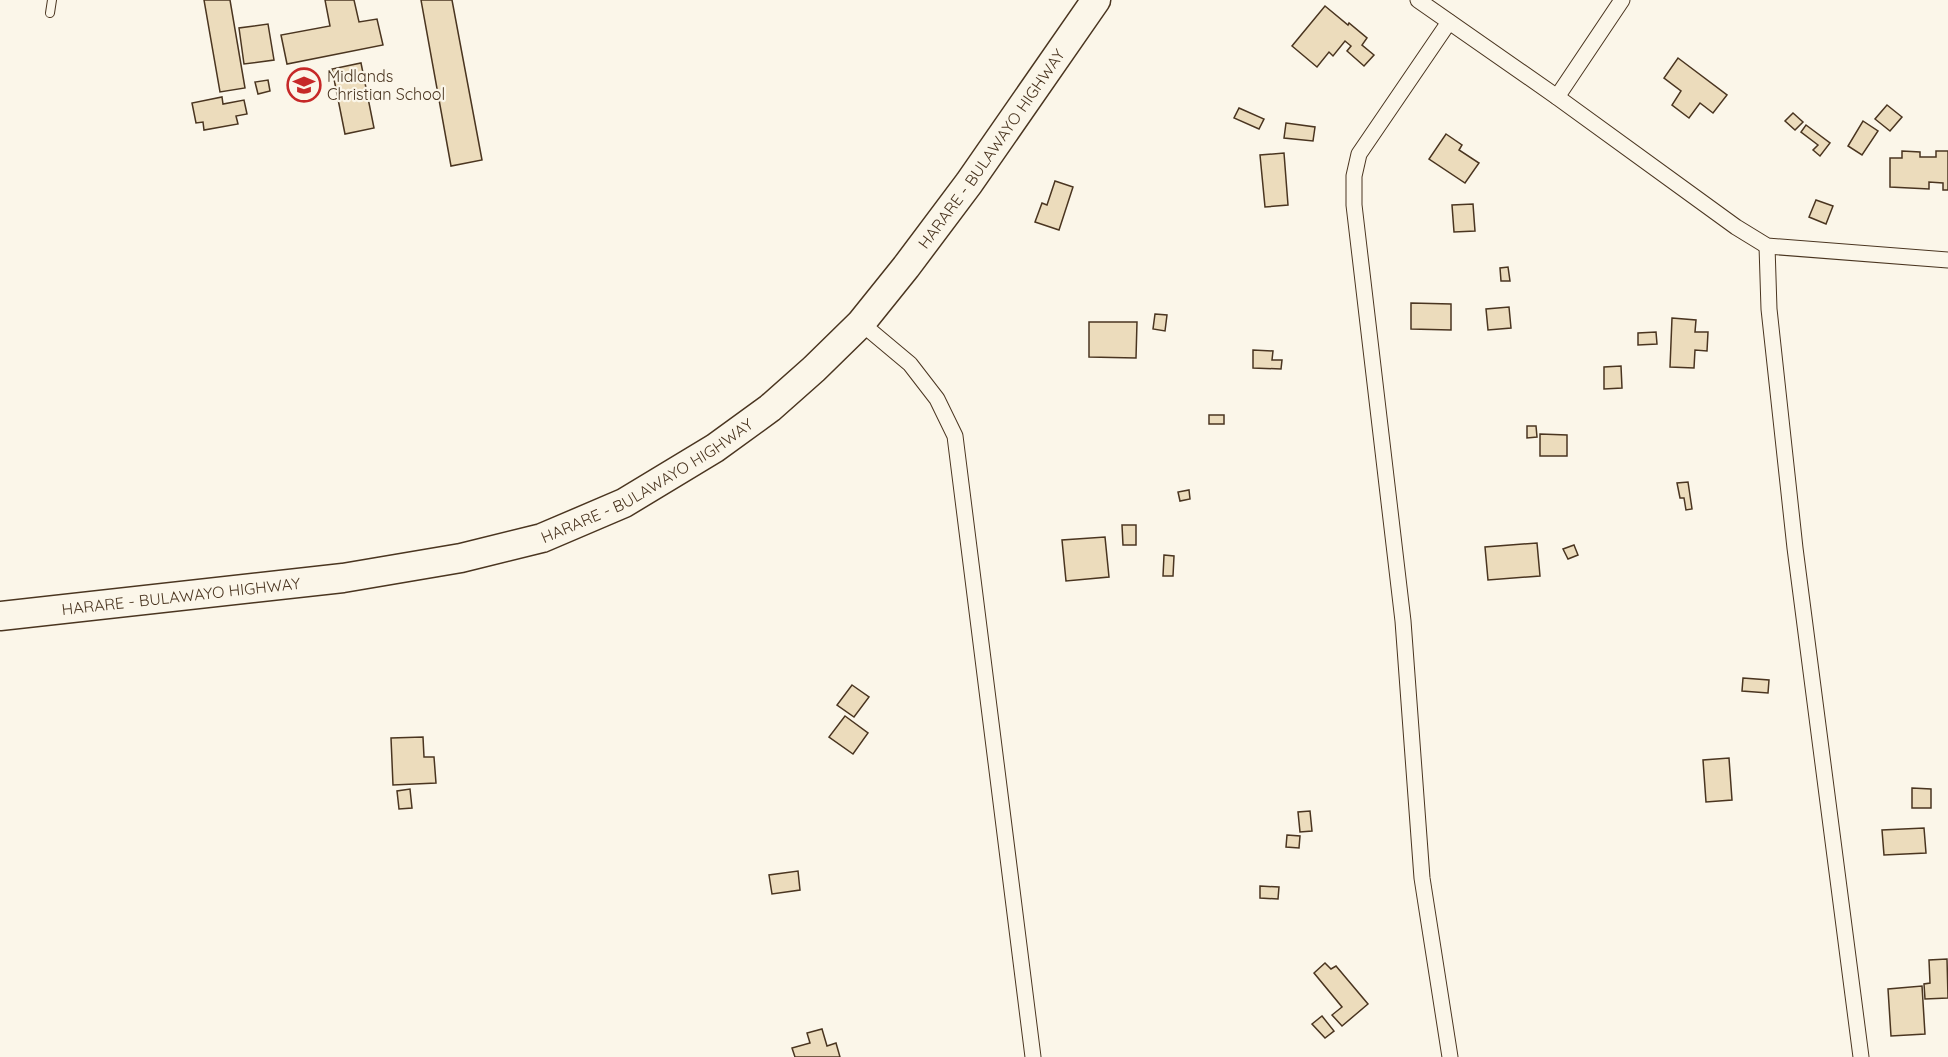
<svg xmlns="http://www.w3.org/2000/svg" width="1948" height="1057" viewBox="0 0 1948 1057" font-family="Quicksand,sans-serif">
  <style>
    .building { fill: #ecdcbc; stroke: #4a3520; stroke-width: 1.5 }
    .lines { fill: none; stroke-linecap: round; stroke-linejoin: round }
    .lane-casing { stroke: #4a3520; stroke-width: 10 }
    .street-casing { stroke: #4a3520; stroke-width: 17 }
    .highway-casing { stroke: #4a3520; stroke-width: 31 }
    .lane { stroke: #fbf6e9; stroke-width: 8 }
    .street { stroke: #fbf6e9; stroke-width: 15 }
    .highway { stroke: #fbf6e9; stroke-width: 28 }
    .labels { text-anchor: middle; stroke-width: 4.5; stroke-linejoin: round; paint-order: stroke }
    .poi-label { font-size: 16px; fill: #4a3520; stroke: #fbf6e9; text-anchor: start }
    .street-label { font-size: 16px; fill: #4a3520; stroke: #fbf6e9 }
  </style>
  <rect width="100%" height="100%" fill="#fbf6e9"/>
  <g class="building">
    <polygon points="204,0 230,0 245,88 220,92"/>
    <polygon points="325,0 354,0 359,22 377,19 383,45 287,64 281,35 330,26"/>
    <polygon points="421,0 452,0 482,160 451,166"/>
    <polygon points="1325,6 1348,25 1349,23 1367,38 1362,45 1374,55 1364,66 1347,51 1351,46 1345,41 1333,56 1329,52 1317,67 1292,46"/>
    <polygon points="268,24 274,60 244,64 239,28"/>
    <polygon points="1678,58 1727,95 1713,113 1700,103 1689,118 1672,105 1681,91 1664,78"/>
    <polygon points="361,63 374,128 345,134 332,69"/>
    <polygon points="268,80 270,91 258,94 255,82"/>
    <polygon points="222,97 223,104 244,100 247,114 236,116 238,124 204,130 203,122 196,123 192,103"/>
    <polygon points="1887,105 1902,117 1890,131 1875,119"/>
    <polygon points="1239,108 1264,119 1259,129 1234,118"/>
    <polygon points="1793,113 1803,122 1795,130 1785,121"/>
    <polygon points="1863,121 1878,131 1862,155 1848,146"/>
    <polygon points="1286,123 1315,127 1313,141 1284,138"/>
    <polygon points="1806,125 1830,143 1820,156 1813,150 1818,145 1801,132"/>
    <polygon points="1446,134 1462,145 1459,150 1479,163 1465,183 1429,159"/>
    <polygon points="1902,151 1920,152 1920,157 1936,157 1936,151 1948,151 1948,190 1943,190 1943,183 1929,182 1929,189 1890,187 1890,158 1902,158"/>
    <polygon points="1284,153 1288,205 1265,207 1260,155"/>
    <polygon points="1055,181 1073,187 1059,230 1035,222 1042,203 1047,205"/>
    <polygon points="1816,200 1833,206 1826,224 1809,217"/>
    <polygon points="1473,204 1475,231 1454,232 1452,205"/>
    <polygon points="1508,267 1510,281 1501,281 1500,268"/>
    <polygon points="1411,303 1451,304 1451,330 1411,329"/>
    <polygon points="1509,307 1511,328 1488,330 1486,309"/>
    <polygon points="1155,314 1167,315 1165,331 1153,329"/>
    <polygon points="1672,318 1696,320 1695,332 1708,332 1707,351 1695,350 1694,368 1670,367"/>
    <polygon points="1089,322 1137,322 1136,358 1089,357"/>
    <polygon points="1656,332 1657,344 1638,345 1638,333"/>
    <polygon points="1253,350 1273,351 1272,360 1282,360 1281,369 1253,368"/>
    <polygon points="1621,366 1622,388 1604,389 1604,367"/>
    <rect x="1209" y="415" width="15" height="9"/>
    <polygon points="1527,426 1536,426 1537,437 1527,438"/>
    <polygon points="1540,434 1567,435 1567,456 1540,456"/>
    <polygon points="1688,482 1692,509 1686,510 1684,498 1680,498 1677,483"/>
    <polygon points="1189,490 1190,499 1180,501 1178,492"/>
    <polygon points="1122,525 1136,525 1136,545 1123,545"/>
    <polygon points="1105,537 1109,577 1066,581 1062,540"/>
    <polygon points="1537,543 1540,576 1488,580 1485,547"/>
    <polygon points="1574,545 1578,555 1568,559 1563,549"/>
    <polygon points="1164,555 1174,556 1173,576 1163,576"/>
    <polygon points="1743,678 1769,680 1768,693 1742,691"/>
    <polygon points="852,685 869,697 854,717 837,705"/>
    <polygon points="845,716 868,733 853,754 829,737"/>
    <polygon points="423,737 424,757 434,757 436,783 393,785 391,738"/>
    <polygon points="1729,758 1732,800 1706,802 1703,760"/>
    <polygon points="1912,788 1931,789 1931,808 1912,808"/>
    <polygon points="410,789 412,808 399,809 397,791"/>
    <polygon points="1310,811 1312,831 1300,832 1298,812"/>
    <polygon points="1924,828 1926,853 1884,855 1882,830"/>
    <polygon points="1287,835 1300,836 1299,848 1286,847"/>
    <polygon points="798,871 800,890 772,894 769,875"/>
    <polygon points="1260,886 1279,887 1278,899 1260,898"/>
    <polygon points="1947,959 1948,998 1925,999 1924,984 1930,983 1929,960"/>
    <polygon points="1325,963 1331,969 1336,966 1368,1004 1342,1026 1332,1015 1342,1007 1314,973"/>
    <polygon points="1922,986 1925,1034 1891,1036 1888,989"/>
    <polygon points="1322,1016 1334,1031 1325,1038 1312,1024"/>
    <polygon points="822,1029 827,1046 836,1043 840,1057 795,1057 792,1048 810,1043 807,1033"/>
  </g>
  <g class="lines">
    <g class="lane-casing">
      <polyline id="lane" points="50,13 52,0"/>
    </g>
    <g class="street-casing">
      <g id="street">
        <polyline points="1418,0 1557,97 1736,227 1767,246 1948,260"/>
        <polyline points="1449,22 1359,154 1354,176 1354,205 1403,621 1422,878 1450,1057"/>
        <polyline points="1557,97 1622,0"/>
        <polyline points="1767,246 1769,309 1795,548 1861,1057"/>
        <polyline points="861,323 910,364 937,399 955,436 1033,1057"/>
      </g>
    </g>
    <g class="highway-casing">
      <g id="highway">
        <path id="s1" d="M0,616L343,578L461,558L542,538L624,503L715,448L770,408L814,369L861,323L906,267L969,183L1096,0"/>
      </g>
    </g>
    <use href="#lane" class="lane"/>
    <use href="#street" class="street"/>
    <use href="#highway" class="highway"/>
  </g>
  <defs>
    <g id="school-ring" transform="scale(1.725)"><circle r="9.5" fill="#fbf6e9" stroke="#c62828" stroke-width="1.5"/><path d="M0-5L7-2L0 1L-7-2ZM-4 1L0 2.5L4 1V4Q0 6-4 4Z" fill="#c62828"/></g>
  </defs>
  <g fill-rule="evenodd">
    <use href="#school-ring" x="304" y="85"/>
  </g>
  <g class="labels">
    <g class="poi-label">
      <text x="327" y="82">Midlands<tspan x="327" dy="18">Christian School</tspan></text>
    </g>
    <g class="street-label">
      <text dy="6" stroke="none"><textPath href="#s1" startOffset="1154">HARARE - BULAWAYO HIGHWAY</textPath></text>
      <text dy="6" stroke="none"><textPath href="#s1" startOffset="668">HARARE - BULAWAYO HIGHWAY</textPath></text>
      <text dy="6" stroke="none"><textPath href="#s1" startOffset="182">HARARE - BULAWAYO HIGHWAY</textPath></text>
    </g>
  </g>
</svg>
